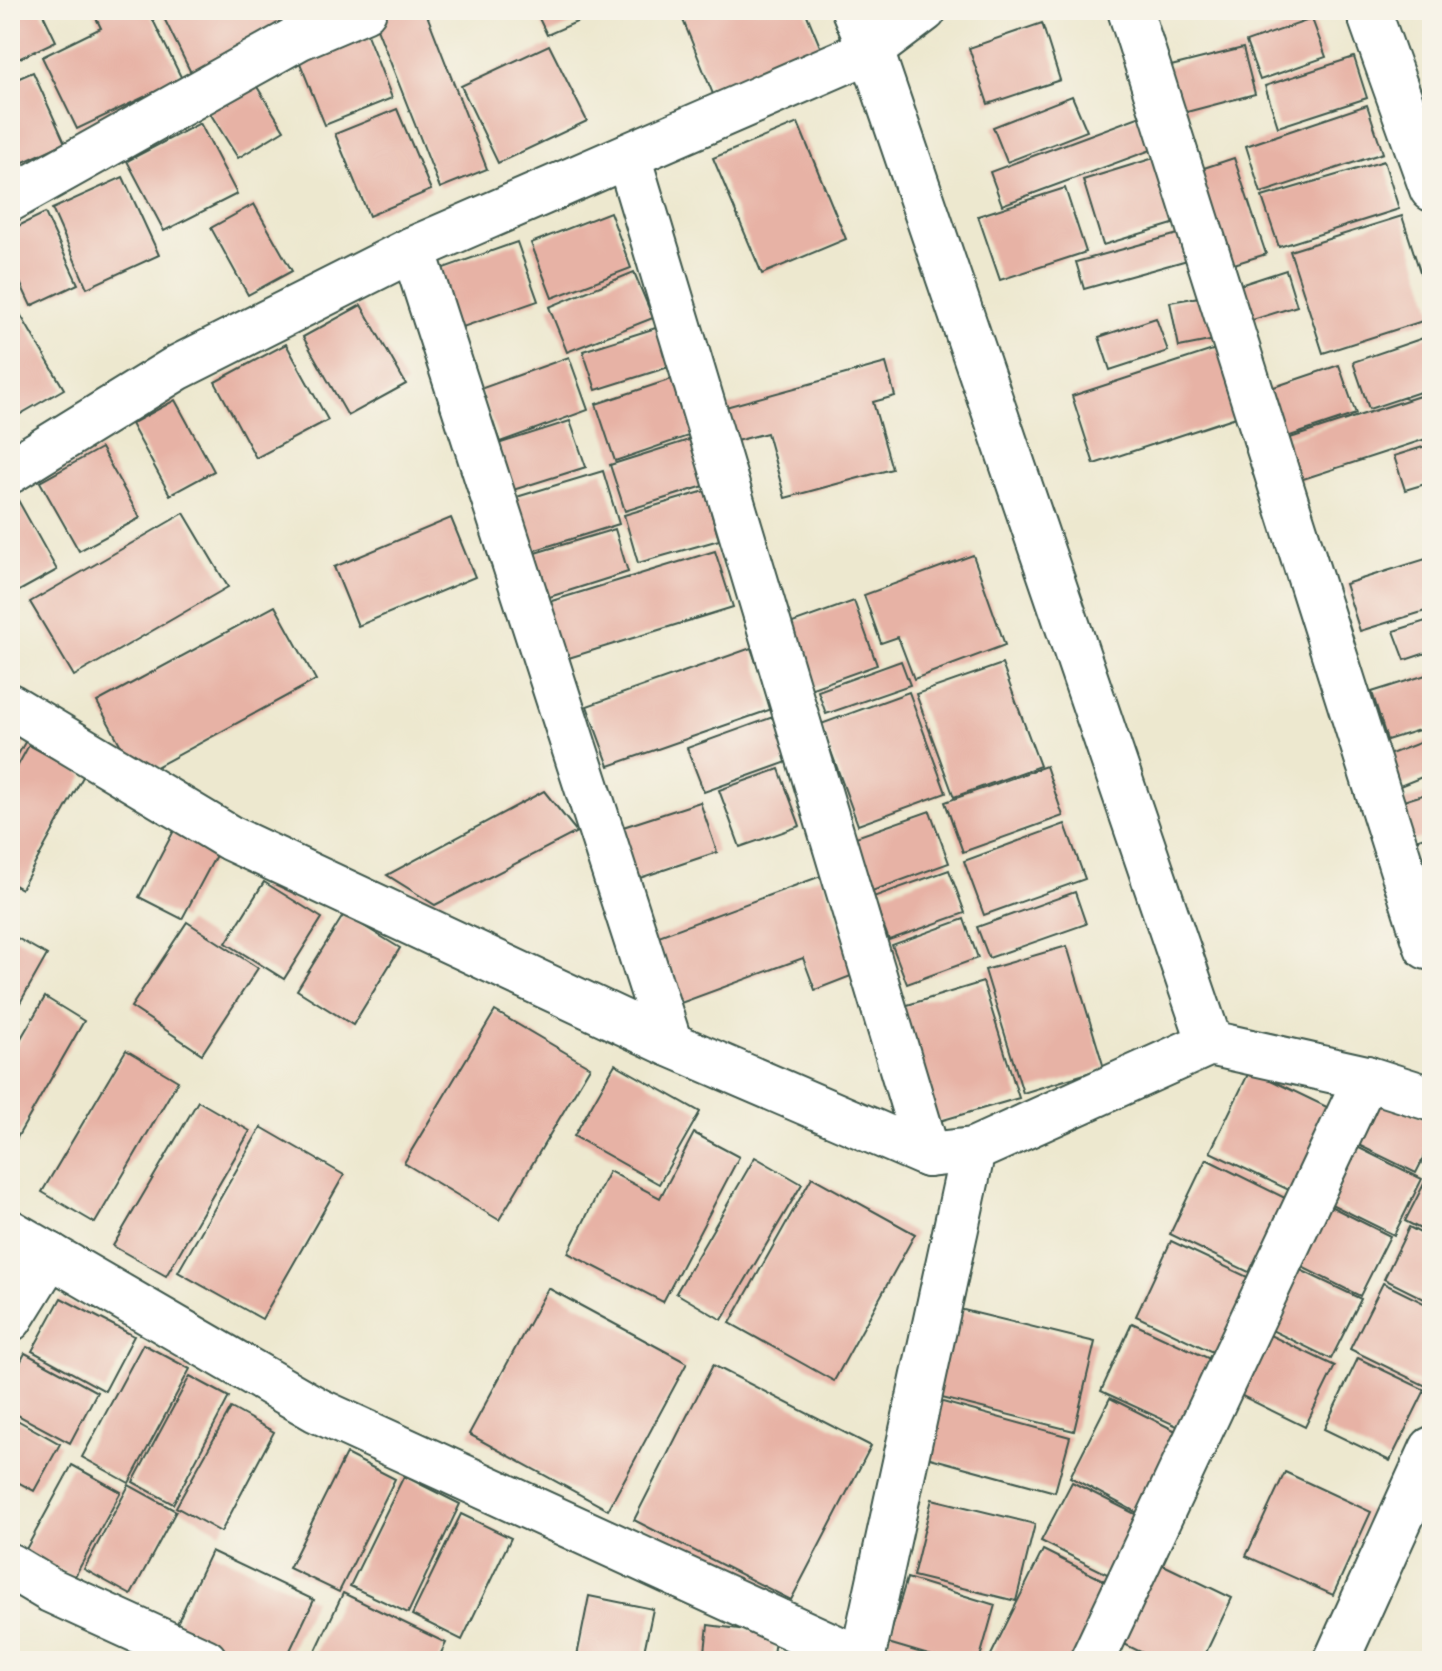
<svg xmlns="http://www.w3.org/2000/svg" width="1442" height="1671" viewBox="0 0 1442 1671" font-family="'Playpen Sans',sans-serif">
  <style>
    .building { fill: #e7b2a5 }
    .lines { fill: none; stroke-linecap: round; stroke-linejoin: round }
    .minor-casing { stroke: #3e574b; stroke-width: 48 }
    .minor { stroke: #fff; stroke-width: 44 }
  </style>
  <rect width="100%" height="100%" fill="#f7f3e8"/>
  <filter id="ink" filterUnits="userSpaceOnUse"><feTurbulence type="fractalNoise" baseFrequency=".0125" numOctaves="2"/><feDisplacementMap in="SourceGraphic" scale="16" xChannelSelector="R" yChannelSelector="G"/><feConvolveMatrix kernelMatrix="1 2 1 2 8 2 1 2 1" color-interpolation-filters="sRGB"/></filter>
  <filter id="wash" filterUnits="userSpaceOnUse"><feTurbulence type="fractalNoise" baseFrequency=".006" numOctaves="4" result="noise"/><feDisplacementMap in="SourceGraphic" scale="32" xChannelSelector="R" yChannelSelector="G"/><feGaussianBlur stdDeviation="1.8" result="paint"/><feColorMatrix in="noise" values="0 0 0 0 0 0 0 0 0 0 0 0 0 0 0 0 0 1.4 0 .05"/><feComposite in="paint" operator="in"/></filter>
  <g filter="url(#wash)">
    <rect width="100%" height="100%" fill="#ede8cf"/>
    <g id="blocks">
      <g class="building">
        <polygon points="10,10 41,10 56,41 10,63"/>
        <polygon points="92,10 148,10 182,79 77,129 42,57 101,28"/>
        <polygon points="160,10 289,10 296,24 192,75"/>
        <polygon points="378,10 425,10 487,169 440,188 371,13"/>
        <polygon points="535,10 604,10 547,35"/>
        <polygon points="679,10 805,10 826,61 717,104"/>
        <polygon points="1312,19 1326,57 1260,80 1246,42"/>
        <polygon points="1042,23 1060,80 988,104 969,48"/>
        <polygon points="364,27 392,98 325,125 296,53"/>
        <polygon points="549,45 587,121 498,163 461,86"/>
        <polygon points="1243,48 1255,94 1179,114 1167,67"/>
        <polygon points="1354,57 1367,98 1278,127 1265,86"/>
        <polygon points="33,72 65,143 15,166 10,155 10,82"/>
        <polygon points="254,82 284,130 238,158 208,110"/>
        <polygon points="1072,96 1087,131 1007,162 993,127"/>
        <polygon points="1367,105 1383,153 1261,193 1246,146"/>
        <polygon points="397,109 431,190 369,216 335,134"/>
        <polygon points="1157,110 1170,143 1002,205 990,172"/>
        <polygon points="200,123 237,194 164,231 127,161"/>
        <polygon points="798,123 846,239 762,274 713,158"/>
        <polygon points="1167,154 1186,220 1103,245 1083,180"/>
        <polygon points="1234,158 1266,254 1218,269 1186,174"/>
        <polygon points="1384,161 1399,209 1279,247 1262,197"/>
        <polygon points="123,177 159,255 87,288 52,209"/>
        <polygon points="1065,188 1086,252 1000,280 978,216"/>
        <polygon points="254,204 292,271 248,295 211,228"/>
        <polygon points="610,212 631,268 552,298 531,243"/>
        <polygon points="45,213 78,284 31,306 10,261 10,230"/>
        <polygon points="1402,216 1432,309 1432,318 1323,353 1290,251"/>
        <polygon points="1189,231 1198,257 1084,289 1076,262"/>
        <polygon points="517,242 538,301 454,330 435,271"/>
        <polygon points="1286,270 1297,306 1249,321 1237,286"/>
        <polygon points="634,272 653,318 567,352 549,307"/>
        <polygon points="1211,295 1220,339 1179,347 1170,302"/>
        <polygon points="361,305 406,384 348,416 303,337"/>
        <polygon points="20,314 64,389 10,420 10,320"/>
        <polygon points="1156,318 1168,351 1110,370 1099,337"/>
        <polygon points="662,326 675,365 596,390 583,351"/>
        <polygon points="1432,335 1432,388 1369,409 1353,362"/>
        <polygon points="286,344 328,420 256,458 215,382"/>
        <polygon points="1228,345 1251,412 1094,464 1072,396"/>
        <polygon points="569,357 588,410 500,442 480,389"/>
        <polygon points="886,363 895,396 873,402 892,469 785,498 767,433 732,442 722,408"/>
        <polygon points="1339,365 1356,414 1275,441 1259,392"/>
        <polygon points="684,375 703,431 615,461 596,404"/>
        <polygon points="1432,392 1432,437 1291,483 1278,442"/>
        <polygon points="175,400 214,471 170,495 131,424"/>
        <polygon points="570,421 586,467 513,490 498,444"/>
        <polygon points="692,439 707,485 625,511 610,465"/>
        <polygon points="1432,444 1432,482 1405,490 1394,456"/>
        <polygon points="101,448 140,518 79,551 40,482"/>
        <polygon points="603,471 619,524 526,553 510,499"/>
        <polygon points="705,491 719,540 638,563 624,515"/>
        <polygon points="14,493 57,570 10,596 10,495"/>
        <polygon points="184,513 228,587 74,676 30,602"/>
        <polygon points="451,518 475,577 358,626 334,567"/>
        <polygon points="615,529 628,572 540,600 525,556"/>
        <polygon points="715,551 733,607 559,661 542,604"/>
        <polygon points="973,555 1005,645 914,679 898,637 881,643 864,595"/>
        <polygon points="1432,557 1432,609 1360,631 1345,584"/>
        <polygon points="854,601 877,665 807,690 784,626"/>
        <polygon points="275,606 316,680 138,777 97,702"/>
        <polygon points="1432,619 1432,651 1405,660 1394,631"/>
        <polygon points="751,648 772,709 609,766 587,706"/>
        <polygon points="901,661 910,685 826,714 818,691"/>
        <polygon points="1002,664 1040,766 954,797 916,694"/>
        <polygon points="1432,673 1432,726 1387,740 1372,692"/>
        <polygon points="909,692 946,793 858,825 821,724"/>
        <polygon points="10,715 33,728 10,769"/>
        <polygon points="773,717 790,761 704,792 687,748"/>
        <polygon points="1432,738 1432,773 1395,788 1383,757"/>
        <polygon points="29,745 84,775 21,889 10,883 10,780"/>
        <polygon points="1046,766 1063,816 963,852 945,802"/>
        <polygon points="779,769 800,826 740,847 719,790"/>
        <polygon points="544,791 577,832 435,905 387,875"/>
        <polygon points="1432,792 1432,835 1408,842 1397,803"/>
        <polygon points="700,802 717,852 631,881 614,830"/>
        <polygon points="930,811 949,863 872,891 853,838"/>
        <polygon points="179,821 222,844 182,919 139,897"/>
        <polygon points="1065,824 1085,879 984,915 964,861"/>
        <polygon points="1432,855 1432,904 1415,861"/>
        <polygon points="949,870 965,913 889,940 873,897"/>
        <polygon points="821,876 856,974 815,990 803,958 670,1007 645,941"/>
        <polygon points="264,882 322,918 284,979 226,943"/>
        <polygon points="1075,892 1086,924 989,958 977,927"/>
        <polygon points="344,914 400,948 353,1025 297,990"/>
        <polygon points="964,919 978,958 907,984 892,945"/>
        <polygon points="187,922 258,968 202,1054 131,1007"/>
        <polygon points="10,934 47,955 12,1017 10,1016"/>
        <polygon points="1067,946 1104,1068 1023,1093 985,970"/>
        <polygon points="983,982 1019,1098 926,1125 891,1010"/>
        <polygon points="45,997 84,1021 10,1150 10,1057"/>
        <polygon points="495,1011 590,1067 499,1220 404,1163"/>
        <polygon points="126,1050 178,1081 95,1223 42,1192"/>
        <polygon points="615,1064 700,1112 659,1184 574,1136"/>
        <polygon points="1250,1070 1333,1110 1293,1192 1210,1152"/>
        <polygon points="1366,1089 1432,1122 1432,1141 1416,1173 1342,1137"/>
        <polygon points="198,1101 250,1131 166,1276 113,1246"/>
        <polygon points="261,1127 344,1175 262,1319 178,1272"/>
        <polygon points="694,1133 739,1157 663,1302 568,1253 609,1171 660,1198"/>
        <polygon points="1345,1141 1422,1179 1394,1235 1317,1197"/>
        <polygon points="755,1157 802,1184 722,1320 676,1293"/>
        <polygon points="1206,1159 1293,1202 1257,1276 1170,1234"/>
        <polygon points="1429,1174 1432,1175 1432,1235 1405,1221"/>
        <polygon points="812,1177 915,1234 834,1381 730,1323"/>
        <polygon points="1320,1201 1390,1236 1360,1296 1290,1261"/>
        <polygon points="1409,1227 1432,1239 1432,1303 1384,1279"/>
        <polygon points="1171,1241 1258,1282 1223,1357 1136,1316"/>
        <polygon points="1288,1264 1361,1299 1331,1359 1259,1324"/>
        <polygon points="1383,1283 1432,1307 1432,1389 1350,1349"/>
        <polygon points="548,1288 687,1363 608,1510 469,1434"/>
        <polygon points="61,1298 134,1336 105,1391 32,1351"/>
        <polygon points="947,1306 1095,1342 1074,1431 926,1394"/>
        <polygon points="1132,1323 1210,1359 1179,1427 1101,1391"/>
        <polygon points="1255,1328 1335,1366 1305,1427 1226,1388"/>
        <polygon points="143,1344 190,1369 129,1483 82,1457"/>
        <polygon points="25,1353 97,1392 70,1443 10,1411 10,1382"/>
        <polygon points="1358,1358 1425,1390 1390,1461 1324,1429"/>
        <polygon points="713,1365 871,1446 791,1600 634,1520"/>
        <polygon points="190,1376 229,1397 173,1504 133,1482"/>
        <polygon points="1110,1398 1186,1436 1145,1517 1070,1477"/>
        <polygon points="939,1401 1070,1437 1055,1492 923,1456"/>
        <polygon points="231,1408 274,1432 221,1532 176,1507"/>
        <polygon points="10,1416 60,1444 34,1491 10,1478"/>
        <polygon points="346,1454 395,1479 339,1592 289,1568"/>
        <polygon points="72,1465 121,1492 74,1578 25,1551"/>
        <polygon points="1285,1472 1371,1512 1333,1595 1246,1556"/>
        <polygon points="404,1476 460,1504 408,1613 350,1586"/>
        <polygon points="1072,1482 1147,1520 1117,1579 1041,1541"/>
        <polygon points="129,1485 176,1511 131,1595 84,1569"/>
        <polygon points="932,1499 1035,1524 1016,1601 913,1576"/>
        <polygon points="461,1514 511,1538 462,1640 412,1615"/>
        <polygon points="1043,1550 1113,1585 1075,1661 999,1661 990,1657"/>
        <polygon points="211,1551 314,1600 285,1661 232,1661 173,1632"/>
        <polygon points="1151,1559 1232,1598 1202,1661 1159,1661 1112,1638"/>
        <polygon points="907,1578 995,1605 979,1661 949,1661 888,1643"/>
        <polygon points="343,1593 446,1643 437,1661 311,1661"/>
        <polygon points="589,1596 653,1609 642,1661 576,1661"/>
        <polygon points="708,1625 776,1634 772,1661 704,1661"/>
      </g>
    </g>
  </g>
  <g filter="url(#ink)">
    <use href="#blocks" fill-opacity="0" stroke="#3e574b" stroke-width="2"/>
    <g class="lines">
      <g class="minor-casing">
        <g id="minor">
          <polyline points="854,10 871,50 1210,1043"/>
          <polyline points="1130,10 1427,947"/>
          <polyline points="1368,10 1432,189"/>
          <polyline points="628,156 928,1155"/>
          <polyline points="10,199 298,38 364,10"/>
          <polyline points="413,249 670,1044"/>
          <polyline points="10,471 177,368 413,249 871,50 924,10"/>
          <polyline points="10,706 230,838 670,1044 928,1155 973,1150 1210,1043 1366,1078 1432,1099"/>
          <polyline points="10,1232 317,1410 865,1661"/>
          <polyline points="10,1319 50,1255"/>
          <polyline points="10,1566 50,1590 205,1661"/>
          <polyline points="862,1660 973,1150"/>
          <polyline points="1092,1661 1366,1078"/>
          <polyline points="1336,1661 1432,1449"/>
        </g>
      </g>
      <use href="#minor" class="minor"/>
    </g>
  </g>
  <rect width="1442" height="1671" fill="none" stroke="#f7f3e8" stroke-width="40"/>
</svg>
